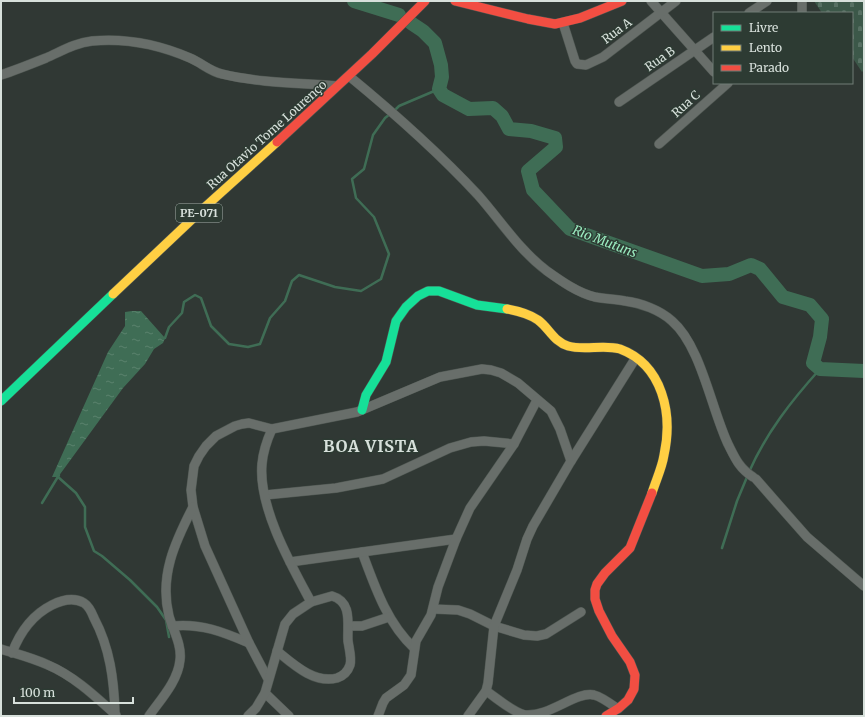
<svg xmlns="http://www.w3.org/2000/svg" width="865" height="717" viewBox="0 0 865 717" font-family="Merriweather,serif">
  <style>
    .cemetery { fill: url(#cemetery-stones) }
    .water { fill: url(#water-ripples) }
    .lines { fill: none; stroke-linecap: round; stroke-linejoin: round }
    .stream { stroke: #3f6d55; stroke-width: 2.5 }
    .river { stroke: #3f6d55; stroke-width: 14 }
    .street-casing { stroke: #4e5651; stroke-width: 10 }
    .fast-casing { stroke: #4e5651; stroke-width: 10 }
    .slow-casing { stroke: #4e5651; stroke-width: 10 }
    .jam-casing { stroke: #4e5651; stroke-width: 10 }
    .street { stroke: #686e6a; stroke-width: 9 }
    .fast { stroke: #16e098; stroke-width: 9 }
    .slow { stroke: #ffcf43; stroke-width: 9 }
    .jam { stroke: #f24e42; stroke-width: 9 }
    .labels { text-anchor: middle; stroke-width: 3; stroke-linejoin: round; paint-order: stroke }
    .shield { fill: #2d3b33; stroke: #a4aea9; stroke-width: 1 }
    .shield-label { font-size: 11px; font-weight: bold; fill: #d7e0db }
    .street-label { font-size: 12px; fill: #d7e0db; stroke: #2d3b33 }
    .water-label { font-size: 13px; font-style: italic; fill: #9becc0; stroke: #2d3b33 }
    .district-label { font-size: 16px; font-weight: bold; letter-spacing: 1px; fill: #d7e0db; stroke: #2d3b33 }
  </style>
  <defs>
    <pattern id="cemetery-stones" width="16" height="16" patternUnits="userSpaceOnUse"><rect width="16" height="16" fill="#3c5849"/><path d="M2 7V4a2 2 0 0 1 4 0v3zM10 15v-3a2 2 0 0 1 4 0v3z" fill="#577063"/></pattern>
    <pattern id="water-ripples" width="26" height="14" patternUnits="userSpaceOnUse"><rect width="26" height="14" fill="#3f6d55"/><path d="M2 4q2-2 4 0t4 0M15 11q2-2 4 0t4 0" fill="none" stroke="#5a826d"/></pattern>
  </defs>
  <rect width="100%" height="100%" fill="#303834"/>
  <polygon class="cemetery" points="814,1 864,1 864,70 862,72 852,57 852,13 822,13"/>
  <polygon class="water" points="132,311 141,311 165,338 163,343 154,349 145,364 123,388 58,477 52,477 108,352 125,326 125,312"/>
  <g class="lines">
    <g class="stream">
      <polyline points="394,111 399,106 439,89"/>
      <polyline points="163,339 165,338 169,327 182,313 184,302 195,295 201,298 211,326 229,344 248,347 260,344 270,318 285,301 292,281 299,275 335,287 361,291 381,279 389,254 374,217 356,198 352,179 364,169 373,135 385,118 390,114"/>
      <path d="M749,472C766,433 792,400 820,369"/>
      <polyline points="58,477 76,493 85,507 85,527 94,551 102,556 130,580 157,607 166,620 169,637"/>
      <polyline points="42,503 59,475"/>
      <polyline points="722,548 737,501 747,477"/>
    </g>
    <g class="river">
      <polyline points="354,1 399,15"/>
      <polyline points="411,23 423,31 435,43 441,65 442,77 439,89 443,95 469,109 493,108 502,116 509,129 531,131 555,138 556,147 528,171 533,190 570,229 702,276 729,274 751,265 760,269 783,297 810,305 822,319 820,337 813,363 820,369 864,371"/>
    </g>
    <g class="street-casing">
      <g id="street">
        <polyline points="651,1 714,72"/>
        <polyline points="749,13 767,1"/>
        <polyline points="802,13 802,1"/>
        <polyline points="563,23 575,61 577,64 586,65 603,57 676,1"/>
        <path d="M1,75C16,70 31,64 46,58C62,51 75,43 92,41C125,38 160,45 190,58C202,63 209,71 222,74C260,83 299,83 337,86"/>
        <path d="M349,76C394,113 438,152 478,195C501,221 519,250 547,271C561,281 578,293 595,297C605,299 615,299 625,301C641,303 660,310 672,321C701,346 711,408 728,444C735,458 739,468 753,477"/>
        <polyline points="619,102 714,37"/>
        <polyline points="659,144 728,83"/>
        <polyline points="756,479 784,511 807,537 864,586"/>
        <polyline points="265,495 336,488 383,479 450,448 471,442 484,441 514,444"/>
        <path d="M362,552C375,587 387,623 414,648"/>
        <polyline points="290,562 456,539"/>
        <polyline points="433,609 458,610 470,614 494,626 524,635 537,636 546,634 581,612"/>
        <path d="M172,626C201,623 223,632 249,643"/>
        <polyline points="349,626 362,626 389,617"/>
        <path d="M1,649C17,654 33,658 48,665C74,676 96,697 116,715"/>
        <path d="M277,651C293,664 314,684 337,678C343,676 348,671 350,665C352,659 349,648 348,641C347,625 353,602 332,596L311,602"/>
        <path d="M12,653C20,632 32,615 52,605C62,600 74,597 84,603C89,606 92,613 94,618C110,648 114,680 115,713"/>
        <polyline points="268,679 249,643 205,546 193,507 191,490 194,466 199,456 206,446 216,436 235,426 242,424 249,423 272,429 357,412 440,377 482,369 491,370 501,373 518,383 551,411 560,429 571,461"/>
        <path d="M486,691C497,698 512,712 525,715C550,717 576,691 594,695C602,697 611,704 618,709"/>
        <polyline points="265,693 289,716"/>
        <path d="M149,716C161,699 178,681 180,660C182,645 173,630 169,616C159,576 175,542 193,507"/>
        <path d="M248,716L256,708L265,693L285,624L293,614L311,602C291,565 258,507 262,464C263,452 267,440 272,429"/>
        <polyline points="378,716 383,703 386,698 404,685 411,675 416,641 431,615 438,587 456,539 470,508 514,444 537,400"/>
        <polyline points="468,716 486,691 488,683 494,626 517,570 527,539 533,526 571,461 635,359"/>
      </g>
    </g>
    <g class="fast-casing">
      <g id="fast">
        <polyline points="1,401 113,294"/>
        <polyline points="362,410 366,395 386,362 396,321 406,307 418,296 428,291 439,291 477,305 507,309"/>
      </g>
    </g>
    <g class="slow-casing">
      <g id="slow">
        <polyline points="113,294 205,207 277,142"/>
        <path d="M507,309C518,311 529,314 538,320C549,328 554,342 568,346C585,351 603,344 620,349C663,365 673,414 664,455C662,468 656,480 652,493"/>
      </g>
    </g>
    <g class="jam-casing">
      <g id="jam">
        <polyline points="455,1 528,19 555,24 580,18 622,1"/>
        <polyline points="277,142 372,54 425,1"/>
        <polyline points="606,716 619,708 628,700 634,689 635,675 630,662 612,636 599,611 595,599 595,590 597,584 605,573 630,548 652,493"/>
      </g>
    </g>
    <use href="#street" class="street"/>
    <use href="#fast" class="fast"/>
    <use href="#slow" class="slow"/>
    <use href="#jam" class="jam"/>
  </g>
  <g class="labels">
    <rect class="shield" x="176" y="204" width="46" height="18" rx="3"/>
    <g class="shield-label">
      <text x="199" y="217">PE-071</text>
    </g>
    <g class="street-label">
      <text transform="translate(617 31) rotate(-37)" y="4">Rua A</text>
      <text transform="translate(660 59) rotate(-35)" y="4">Rua B</text>
      <text transform="translate(686 104) rotate(-42)" y="4">Rua C</text>
      <text transform="translate(267 135) rotate(-42)" y="4">Rua Otavio Tome Lourenço</text>
    </g>
    <g class="water-label">
      <text transform="translate(605 241) rotate(21)" y="5">Rio Mutuns</text>
    </g>
    <g class="district-label">
      <text x="371" y="452">BOA VISTA</text>
    </g>
  </g>
  <rect width="865" height="717" fill="none" stroke="#d7e0db" stroke-width="4"/>
  <rect x="713" y="12" width="140" height="72" fill="#2d3b33" stroke="#717d76"/>
  <rect x="721" y="25" width="20" height="6" fill="#16e098" stroke="#717d76"/>
  <text x="749" y="32" font-size="12" fill="#d7e0db">Livre</text>
  <rect x="721" y="45" width="20" height="6" fill="#ffcf43" stroke="#717d76"/>
  <text x="749" y="52" font-size="12" fill="#d7e0db">Lento</text>
  <rect x="721" y="65" width="20" height="6" fill="#f24e42" stroke="#717d76"/>
  <text x="749" y="72" font-size="12" fill="#d7e0db">Parado</text>
  <path d="M14 697v6h119v-6" fill="none" stroke="#d7e0db" stroke-width="2"/>
  <text x="20" y="697" font-size="12" fill="#d7e0db" stroke="#2d3b33" stroke-width="3" paint-order="stroke">100 m</text>
</svg>
